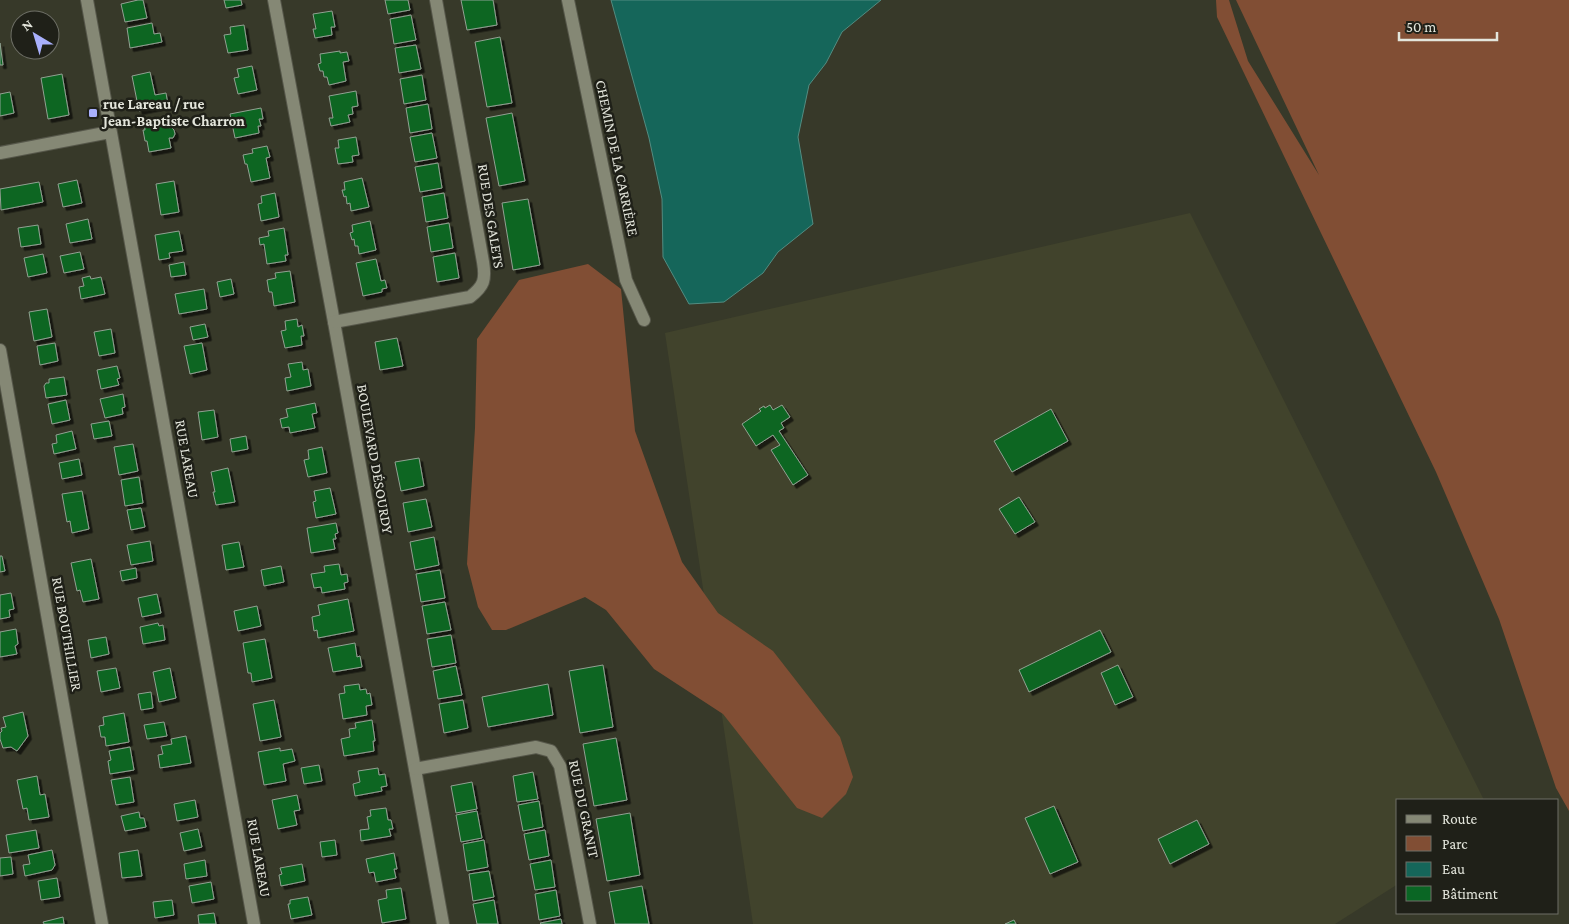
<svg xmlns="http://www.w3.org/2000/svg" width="1569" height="924" viewBox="0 0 1569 924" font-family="'Crimson Pro',serif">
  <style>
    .built { fill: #41432c }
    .green { fill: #814e34 }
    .water { fill: #15665a; stroke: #538c81 }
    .building { fill: #0a6624; stroke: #92a192; filter: url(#shadow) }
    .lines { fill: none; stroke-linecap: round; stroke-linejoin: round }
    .street-casing { stroke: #56574a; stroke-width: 14 }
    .street { stroke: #858875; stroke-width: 12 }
    .poi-dot { fill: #a9b0fc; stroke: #1f2018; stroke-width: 2 }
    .labels { text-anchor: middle; stroke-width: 5; stroke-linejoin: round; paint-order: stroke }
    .poi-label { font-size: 15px; font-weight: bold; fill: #e4e6dc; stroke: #1f2018; text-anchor: start }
    .street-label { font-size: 15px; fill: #e4e6dc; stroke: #1f2018 }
  </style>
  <defs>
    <filter id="shadow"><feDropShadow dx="3.5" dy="3.5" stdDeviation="0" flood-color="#0009"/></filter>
  </defs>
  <rect width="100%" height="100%" fill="#373929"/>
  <polygon class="built" points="1190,213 1484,800 1398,800 1398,884 1335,924 753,924 665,333"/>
  <g class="green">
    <polygon points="1216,0 1229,0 1248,61 1319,175 1236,0 1569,0 1569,811 1556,788 1499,619 1436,472 1217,17"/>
    <polygon points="588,264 621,289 635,431 682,562 718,613 773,651 840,737 853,777 846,794 822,818 797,808 723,714 654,669 606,610 585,597 506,630 492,630 478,607 467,564 475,428 477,339 519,280"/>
  </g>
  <polygon class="water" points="611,0 881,0 842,32 826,63 809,85 798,137 813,224 778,252 763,273 724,302 689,304 663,257 662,199 649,138"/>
  <g class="building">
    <polygon points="138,0 143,0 147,18 125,22 121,4"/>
    <polygon points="224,0 241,0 242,5 226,8"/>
    <polygon points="385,0 408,0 410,10 388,14"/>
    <polygon points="461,0 493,0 497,25 467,30"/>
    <polygon points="332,11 335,27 331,27 332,35 315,38 313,29 316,29 313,14"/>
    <polygon points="411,15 416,40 394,44 390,19"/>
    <polygon points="152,23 154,34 160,33 162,42 130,48 127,28"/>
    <polygon points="244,25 248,50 228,53 224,35 231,34 230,27"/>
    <polygon points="500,37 512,103 487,107 475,42"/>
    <polygon points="0,43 3,65 0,65"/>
    <polygon points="416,45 421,69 399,73 395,48"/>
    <polygon points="340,51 340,53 347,52 349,61 343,62 346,81 329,85 327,77 324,77 323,71 320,71 318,64 321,63 320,54"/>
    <polygon points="252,66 257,90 238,94 234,78 239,77 237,69"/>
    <polygon points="150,72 155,95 166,93 168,105 139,111 132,76"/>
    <polygon points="62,74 69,115 48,119 41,78"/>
    <polygon points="422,75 426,100 404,104 400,79"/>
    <polygon points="356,91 358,106 352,107 353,114 348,115 350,122 331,126 329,118 333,118 329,96"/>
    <polygon points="10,92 14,113 0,116 0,94"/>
    <polygon points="428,104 432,129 410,133 406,108"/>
    <polygon points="261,108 263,119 259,119 261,126 258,126 259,133 235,138 230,114"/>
    <polygon points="512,113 525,181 499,186 486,118"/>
    <polygon points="167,117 169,128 171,127 174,130 175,134 173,138 169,138 171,148 149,152 147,141 145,141 143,130 145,130 144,121"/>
    <polygon points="432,133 437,158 415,162 410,137"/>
    <polygon points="356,137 359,155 352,156 353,162 338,164 335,148 339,148 338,140"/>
    <polygon points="267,146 270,157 266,158 270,178 251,182 247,164 245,164 243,155 253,153 252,149"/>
    <polygon points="438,163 442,188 420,192 415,167"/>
    <polygon points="362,178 369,207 351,211 350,203 347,204 346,196 344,197 342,190 345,190 344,182"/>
    <polygon points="77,180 82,203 63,207 58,184"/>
    <polygon points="174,181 179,212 161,215 156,184"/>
    <polygon points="39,182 43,202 1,210 0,189"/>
    <polygon points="275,193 279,217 261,221 258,204 262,203 261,196"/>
    <polygon points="444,193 448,218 426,222 422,197"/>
    <polygon points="528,199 540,265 513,270 502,203"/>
    <polygon points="88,219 92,239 70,243 66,224"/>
    <polygon points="370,221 376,250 359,254 358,246 355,246 354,239 352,240 350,233 353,232 352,225"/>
    <polygon points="449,223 453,248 431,252 427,227"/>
    <polygon points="38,225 41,244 21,247 18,228"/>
    <polygon points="284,228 288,255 285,255 286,261 267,264 264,244 260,245 259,238 269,236 268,231"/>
    <polygon points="179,231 183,251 169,253 170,258 159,260 155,235"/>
    <polygon points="80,252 84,269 64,273 60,256"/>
    <polygon points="455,253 459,278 437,282 433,257"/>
    <polygon points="43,254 47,273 28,277 24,258"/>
    <polygon points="376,259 381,281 385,280 387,288 382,289 382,292 363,296 356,263"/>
    <polygon points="184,262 186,275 171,277 169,265"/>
    <polygon points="290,271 295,302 274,306 272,292 269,292 267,280 276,278 275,273"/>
    <polygon points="90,276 91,279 101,277 105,294 81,299 79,287 84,286 82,278"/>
    <polygon points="231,279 234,294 220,297 217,282"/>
    <polygon points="204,289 207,309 179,314 175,294"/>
    <polygon points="47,309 52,337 34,341 29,312"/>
    <polygon points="297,319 298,327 302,325 304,336 301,336 302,345 285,348 281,331 286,330 285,321"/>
    <polygon points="205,324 208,337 193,340 190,327"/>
    <polygon points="111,329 115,353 99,356 94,332"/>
    <polygon points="397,338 403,366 380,370 375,342"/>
    <polygon points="55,343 58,361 40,365 37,346"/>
    <polygon points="202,343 207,370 190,374 184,346"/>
    <polygon points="302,362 303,370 308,369 311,386 287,391 285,378 291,377 288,364"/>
    <polygon points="117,366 120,378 117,379 119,385 101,389 97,370"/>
    <polygon points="64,377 67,395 46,398 44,386 46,383 49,383 49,379"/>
    <polygon points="123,394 125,407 122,408 123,414 105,418 100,399"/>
    <polygon points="66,400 70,420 52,424 48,404"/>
    <polygon points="315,403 317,413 312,414 315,428 290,433 289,427 282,428 280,419 288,417 286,409"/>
    <polygon points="770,405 773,410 782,405 790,417 781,423 784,428 779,431 808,475 793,485 771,450 780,445 773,435 756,446 742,424 761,411 759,409 764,406 765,408"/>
    <polygon points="1051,409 1068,441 1012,472 994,441"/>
    <polygon points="214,410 218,437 202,440 198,412"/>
    <polygon points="109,421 112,436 94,439 91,424"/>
    <polygon points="72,431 76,449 54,454 52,444 57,443 56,435"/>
    <polygon points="246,436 248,449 232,452 230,439"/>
    <polygon points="133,444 138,471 119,475 114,447"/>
    <polygon points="322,447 327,473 308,477 304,460 309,459 308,450"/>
    <polygon points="419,458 424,486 401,491 395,462"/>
    <polygon points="79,459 82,475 62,479 59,463"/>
    <polygon points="228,468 235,502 216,505 213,492 215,492 211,472"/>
    <polygon points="139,477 143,503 125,506 121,480"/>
    <polygon points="330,488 336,514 316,518 313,502 316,501 314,491"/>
    <polygon points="82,491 89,529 72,533 70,521 67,522 62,494"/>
    <polygon points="1019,497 1035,522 1015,534 999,509"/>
    <polygon points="426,499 432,527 408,532 403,503"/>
    <polygon points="141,508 145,527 131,530 127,510"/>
    <polygon points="336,523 338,533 335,534 336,539 333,539 335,549 311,553 307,528"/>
    <polygon points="434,537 439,565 415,570 410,542"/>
    <polygon points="150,541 153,561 131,565 127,545"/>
    <polygon points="239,542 244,567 226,570 222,545"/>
    <polygon points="0,556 2,556 5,571 0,572"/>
    <polygon points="91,559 99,599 83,602 80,590 77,591 71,563"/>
    <polygon points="339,564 341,575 347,574 348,582 344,583 345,589 322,593 321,587 314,588 311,574 325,572 324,566"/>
    <polygon points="281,566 284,582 264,586 261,570"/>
    <polygon points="136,568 137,578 122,581 120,571"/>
    <polygon points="440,570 445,598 421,602 416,574"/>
    <polygon points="11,593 14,609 9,610 10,617 0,619 0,595"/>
    <polygon points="157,594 161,613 142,617 138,598"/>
    <polygon points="348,599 354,631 318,638 317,630 314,631 312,617 320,615 318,605"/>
    <polygon points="445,602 451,630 427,634 422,606"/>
    <polygon points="257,606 261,626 238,631 234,611"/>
    <polygon points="158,623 159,626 163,625 165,640 143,644 140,627"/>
    <polygon points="16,629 18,644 15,646 17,654 0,657 0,632"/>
    <polygon points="1100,630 1111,652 1029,692 1019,670"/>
    <polygon points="451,635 456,663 432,667 427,639"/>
    <polygon points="106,637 109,654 91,658 88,640"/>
    <polygon points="265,639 272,678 252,682 251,673 248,673 243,643"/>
    <polygon points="355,643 357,657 360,656 362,667 333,672 328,648"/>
    <polygon points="603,665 613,727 580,733 569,671"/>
    <polygon points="1118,665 1133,697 1115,705 1101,673"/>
    <polygon points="456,666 462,695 438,699 433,671"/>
    <polygon points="116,668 120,688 101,692 97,671"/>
    <polygon points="170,668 176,698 159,702 153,672"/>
    <polygon points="359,684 360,690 366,689 367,694 370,693 372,705 366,706 367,715 343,719 339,694 345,693 344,686"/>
    <polygon points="548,684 553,715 488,727 482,697"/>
    <polygon points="151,692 153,708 141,710 138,694"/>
    <polygon points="274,700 281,737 260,741 253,704"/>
    <polygon points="463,700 468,728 444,733 439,704"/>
    <polygon points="23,712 28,736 17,751 11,747 3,748 0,739 0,733 2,731 1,728 6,727 3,717"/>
    <polygon points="124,713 129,742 106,746 105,737 101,737 99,726 104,725 103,717"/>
    <polygon points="372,720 375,741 373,741 374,751 344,756 341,739 350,737 349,729 356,728 355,723"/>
    <polygon points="164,722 167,736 147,739 144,725"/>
    <polygon points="186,736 191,763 160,768 158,755 163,754 161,746 172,744 171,739"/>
    <polygon points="616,738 627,800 594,806 583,744"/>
    <polygon points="130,747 134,770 110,774 108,761 111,760 109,751"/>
    <polygon points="280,748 280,751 292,749 295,761 283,764 286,781 264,785 258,752"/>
    <polygon points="319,765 322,781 304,784 301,768"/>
    <polygon points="378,768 379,775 385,774 387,786 381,787 382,791 355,796 353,784 360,782 358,771"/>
    <polygon points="533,772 538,799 517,802 513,776"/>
    <polygon points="37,776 40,795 45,794 49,817 29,820 27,808 23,809 17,780"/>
    <polygon points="130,777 134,802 116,805 111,780"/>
    <polygon points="472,782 477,809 456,813 451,786"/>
    <polygon points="297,795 300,810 294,811 297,825 278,829 272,800"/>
    <polygon points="195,800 198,817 177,821 174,804"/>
    <polygon points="539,801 543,827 523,831 518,805"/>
    <polygon points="1054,806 1078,862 1050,874 1025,818"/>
    <polygon points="386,808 388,820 391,820 393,829 389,829 391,836 361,841 360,830 369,829 367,817 371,816 370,810"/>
    <polygon points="477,811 482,838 461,842 456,815"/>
    <polygon points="139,812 140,818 144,818 146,827 125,831 121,816"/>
    <polygon points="630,813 640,875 607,881 596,819"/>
    <polygon points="1197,820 1209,844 1170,864 1158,839"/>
    <polygon points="198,829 202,847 184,851 180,833"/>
    <polygon points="36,830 39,848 9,853 6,835"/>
    <polygon points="545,830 549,856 529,860 524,834"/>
    <polygon points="335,840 337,855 322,857 320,842"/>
    <polygon points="484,840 488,867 467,871 463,844"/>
    <polygon points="52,850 55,865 52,870 25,876 23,865 30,864 28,855"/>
    <polygon points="138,850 142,876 122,878 119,853"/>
    <polygon points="394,853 397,869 394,869 396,878 376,882 374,872 369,873 366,859"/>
    <polygon points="11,857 13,874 0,876 0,858"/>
    <polygon points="205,860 207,876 186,879 184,864"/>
    <polygon points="551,860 555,887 535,890 530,864"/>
    <polygon points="302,864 305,881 281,886 279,875 282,874 280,868"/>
    <polygon points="489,871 494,897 473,901 469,874"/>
    <polygon points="57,878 60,897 41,900 38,881"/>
    <polygon points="211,882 214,899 192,903 189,886"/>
    <polygon points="642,886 649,924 615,924 609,892"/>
    <polygon points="401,888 406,919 382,923 378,900 387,898 386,890"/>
    <polygon points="556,890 560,916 539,920 535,894"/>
    <polygon points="308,897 312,915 291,919 288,904 290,904 290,900"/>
    <polygon points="172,900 174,915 155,918 153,902"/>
    <polygon points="494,900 498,924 477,924 473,904"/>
    <polygon points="214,913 216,924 199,924 198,915"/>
    <polygon points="63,917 64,924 44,924 43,922"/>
    <polygon points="561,919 562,924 541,924 540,923"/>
    <polygon points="1014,920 1016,924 1005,924"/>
  </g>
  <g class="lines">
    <g class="street-casing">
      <g id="street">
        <polyline points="87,0 254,924"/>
        <polyline points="274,0 334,322 443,924"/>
        <polyline points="568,0 626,280 644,320"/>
        <polyline points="0,153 110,132"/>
        <path d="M334,322L470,297C484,286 486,280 483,262L436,0"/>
        <polyline points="0,350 102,924"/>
        <polyline points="415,769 536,747 551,751 560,766 590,924"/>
      </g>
    </g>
    <use href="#street" class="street"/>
  </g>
  <rect class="poi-dot" x="88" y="108" width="10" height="10" rx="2.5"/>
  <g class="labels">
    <g class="poi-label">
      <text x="103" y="109">rue Lareau / rue<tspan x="103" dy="17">Jean-Baptiste Charron</tspan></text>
    </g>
    <g class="street-label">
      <text transform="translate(617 158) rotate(78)" y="5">CHEMIN DE LA CARRIÈRE</text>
      <text transform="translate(491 216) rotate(81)" y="5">RUE DES GALETS</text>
      <text transform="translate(187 459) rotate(80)" y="5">RUE LAREAU</text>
      <text transform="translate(375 459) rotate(80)" y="5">BOULEVARD DÉSOURDY</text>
      <text transform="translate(67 634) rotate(80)" y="5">RUE BOUTHILLIER</text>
      <text transform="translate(584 809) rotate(78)" y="5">RUE DU GRANIT</text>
      <text transform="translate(259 858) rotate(80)" y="5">RUE LAREAU</text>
    </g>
  </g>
  <rect x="1396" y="799" width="162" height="115" fill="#1f2018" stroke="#6e6f66"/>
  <rect x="1406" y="815" width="25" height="8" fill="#858875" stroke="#6e6f66"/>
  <text x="1442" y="824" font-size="15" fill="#e4e6dc">Route</text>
  <rect x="1406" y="836" width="25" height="15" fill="#814e34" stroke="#6e6f66"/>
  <text x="1442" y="849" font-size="15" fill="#e4e6dc">Parc</text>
  <rect x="1406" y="862" width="25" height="15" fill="#15665a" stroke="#6e6f66"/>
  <text x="1442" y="874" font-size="15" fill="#e4e6dc">Eau</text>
  <rect x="1406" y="886" width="25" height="15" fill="#0a6624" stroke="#6e6f66"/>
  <text x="1442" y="899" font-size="15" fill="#e4e6dc">Bâtiment</text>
  <g transform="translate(35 35) rotate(322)"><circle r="24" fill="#1f2018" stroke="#6e6f66"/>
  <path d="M0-4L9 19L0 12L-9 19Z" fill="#a9b0fc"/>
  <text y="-8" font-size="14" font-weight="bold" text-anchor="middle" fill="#e4e6dc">N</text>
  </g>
  <path d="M1399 32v8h98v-8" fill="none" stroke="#e4e6dc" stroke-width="2.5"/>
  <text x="1406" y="32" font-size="15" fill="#e4e6dc" stroke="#1f2018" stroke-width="4" paint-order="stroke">50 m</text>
</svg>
